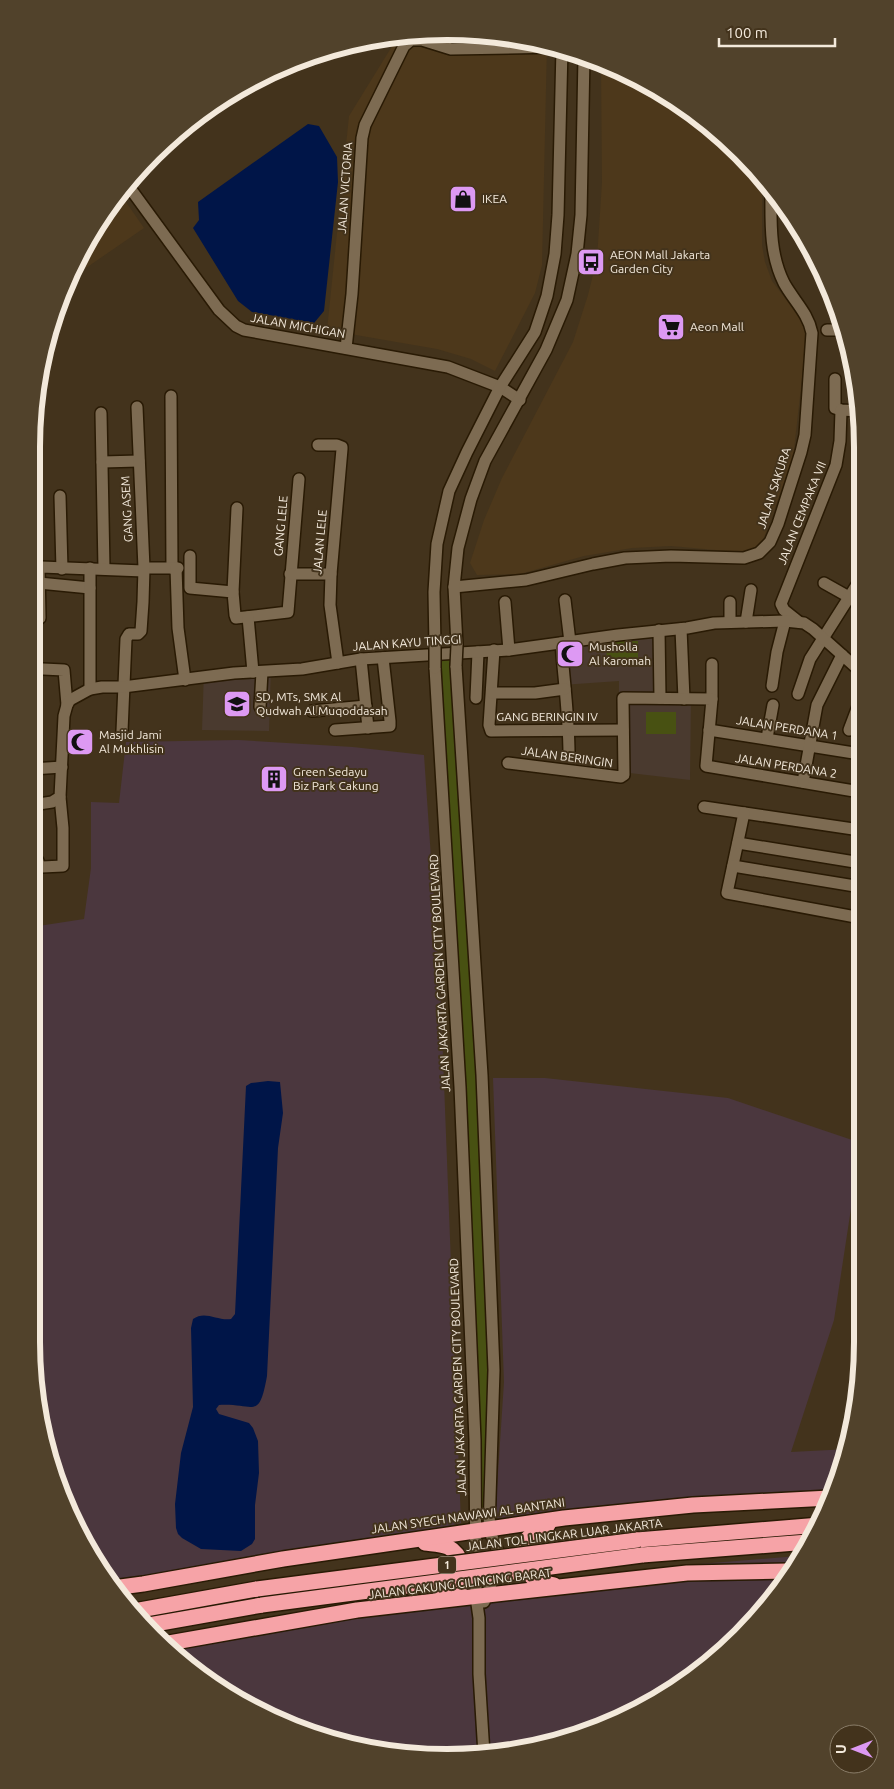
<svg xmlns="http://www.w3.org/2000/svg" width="894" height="1789" viewBox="0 0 894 1789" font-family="Ubuntu,sans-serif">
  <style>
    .built { fill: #4d381b }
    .industrial { fill: #4b373e }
    .education { fill: #4a3a2f }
    .green { fill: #485112 }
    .water { fill: #001548 }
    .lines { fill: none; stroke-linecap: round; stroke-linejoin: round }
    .minor-casing { stroke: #291a04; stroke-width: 14 }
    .highway-casing { stroke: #291a04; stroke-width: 18 }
    .minor { stroke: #7d6b52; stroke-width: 11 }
    .highway { stroke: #f6a3a7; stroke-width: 15 }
    .minor-bridge-casing { stroke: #291a04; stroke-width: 14; stroke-linecap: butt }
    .highway-bridge-casing { stroke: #291a04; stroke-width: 18; stroke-linecap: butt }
    .minor-bridge { stroke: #7d6b52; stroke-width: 11 }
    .highway-bridge { stroke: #f6a3a7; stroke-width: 15 }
    .labels { text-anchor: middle; stroke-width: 4; stroke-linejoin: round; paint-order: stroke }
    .shield { fill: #43331c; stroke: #beb2a2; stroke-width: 1 }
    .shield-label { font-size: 11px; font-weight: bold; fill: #f3e9db }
    .street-label { font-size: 12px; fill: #f3e9db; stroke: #43331c }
    .poi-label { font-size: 12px; fill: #f3e9db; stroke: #43331c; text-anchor: start }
    .rim { fill: none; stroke: #f3e9db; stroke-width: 6 }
  </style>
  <rect width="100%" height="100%" fill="#43331c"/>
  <g class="built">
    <polygon points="474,32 547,44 542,265 535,293 495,371 471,359 437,349 327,330 349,116 399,35"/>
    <polygon points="604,64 631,74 700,117 762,179 762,245 765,262 772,281 803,322 807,334 793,458 763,540 749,553 671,546 632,548 584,556 520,574 477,575 470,563 484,520 502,478 573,342 588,295 597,259 602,182 601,67"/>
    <polygon points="119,192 144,228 67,281 74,263"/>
  </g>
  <g class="industrial">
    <polygon points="238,740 353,747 424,755 441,1005 461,1523 281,1564 113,1587 53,1476 31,1342 32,927 84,919 91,868 91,802 119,803 126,742"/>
    <polygon points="493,1078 545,1078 728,1098 861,1143 834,1320 791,1452 849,1449 827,1506 697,1513 495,1518 504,1382"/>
    <polygon points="798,1556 741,1636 631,1715 501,1754 366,1750 288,1726 216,1688 162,1637 287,1616 662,1567"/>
  </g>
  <g class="education">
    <polygon points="37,460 36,542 36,546 32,546 32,461"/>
    <polygon points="657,631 656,693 619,693 619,681 562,685 558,645"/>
    <polygon points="251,666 271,666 269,731 202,730 204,672 231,668 232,680 252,679"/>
    <polygon points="691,695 690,780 621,772 620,696"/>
  </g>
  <g class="green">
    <polygon points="606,641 638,641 638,662 607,662"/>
    <polygon points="456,656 494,1370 490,1521 475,1531 435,657"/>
    <rect x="646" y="712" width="30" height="22"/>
  </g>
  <g class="water">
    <polygon points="308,124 319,126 337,157 338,182 324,311 314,323 252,312 238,301 193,228 199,220 198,202"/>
    <path d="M268,1081L280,1082L283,1113L278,1148L267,1376C259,1421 255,1403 219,1405L216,1409L219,1414L249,1423L253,1428L258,1441L259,1473L255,1505V1539L252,1544L241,1551L201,1549L182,1538L178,1534L176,1528L175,1504L181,1453L193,1407L191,1328L193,1319C205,1310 217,1321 231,1319L235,1314L246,1086L251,1083Z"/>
  </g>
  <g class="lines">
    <g class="minor-casing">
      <g id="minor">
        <polyline points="127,184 219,310 236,326 244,330 448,367 500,387 520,400"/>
        <polyline points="827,330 842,330"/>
        <polyline points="346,348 352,294 362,138 365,125 404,46 411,40 422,40 451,49 559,47"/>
        <polyline points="835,379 835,408 841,410 859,411"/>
        <polyline points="171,396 172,568"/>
        <polyline points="101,413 104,568"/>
        <polyline points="318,445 337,445 342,447 342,449 331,574 330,605 338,663"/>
        <polyline points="102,462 139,461"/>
        <polyline points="60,496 62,569"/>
        <polyline points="190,556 190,588 233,592 235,615 236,618 288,612 299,479"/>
        <polyline points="144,568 178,568"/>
        <polyline points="176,568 178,628 185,680"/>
        <polyline points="290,574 331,574"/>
        <polyline points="39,583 90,588"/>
        <polyline points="824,583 849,597"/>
        <path d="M454,587L526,580L593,564L625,558L671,556L744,558L759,553L770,542L778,524L801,452L805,435L812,333C808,313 794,301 784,283C769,253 771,221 771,188"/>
        <polyline points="233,592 237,508"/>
        <polyline points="565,600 570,642"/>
        <polyline points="505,602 509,650"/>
        <polyline points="730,602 730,622"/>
        <polyline points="248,617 253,672"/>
        <polyline points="32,620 37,620 40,618 39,568 41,567 144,571"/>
        <polyline points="746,622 751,590"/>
        <polyline points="799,622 784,610 781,604 836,465 840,441 841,410"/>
        <polyline points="681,629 684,699"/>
        <polyline points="659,630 660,698"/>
        <path d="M561,643C564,681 569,717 569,755"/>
        <polyline points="457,645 454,587 458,548 471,499 485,461 546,350 567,300 577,254 581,215 584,56"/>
        <polyline points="435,647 434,592 437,544 449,491 467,452 500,387 535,332 547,296 555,254 558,215 562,48"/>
        <polyline points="494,650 489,725 491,731 623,730"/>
        <polyline points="361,659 368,728"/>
        <polyline points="456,666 482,1075 494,1370 489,1530 499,1553 499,1563 484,1602"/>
        <polyline points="435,668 460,1087 475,1440 476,1597 479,1618 479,1674 484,1754"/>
        <polyline points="43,669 64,670 67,705"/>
        <polyline points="772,686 777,652 785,621"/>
        <polyline points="90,689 90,568"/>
        <polyline points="492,693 535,693 565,689"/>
        <polyline points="798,694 810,659 860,580"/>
        <polyline points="476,698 478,652"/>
        <polyline points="712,699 712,664"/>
        <polyline points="260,707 262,672"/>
        <polyline points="312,711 366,706"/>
        <polyline points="335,730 390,726 390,721 383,658"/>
        <polyline points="709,730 860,754"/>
        <polyline points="849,730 860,701"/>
        <polyline points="122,731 126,639 129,634 138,634 141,631 143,602 144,568 137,407"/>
        <polyline points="767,738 773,705"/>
        <polyline points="508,763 621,777 624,775 623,698 712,699 706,766 860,792"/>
        <polyline points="32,769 62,767"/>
        <polyline points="803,782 817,705 842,655"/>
        <polyline points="32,805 52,802 60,797 64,716 67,705 70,700 90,689 102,687 123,687 234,673 302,669 361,659 509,650 618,635 687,628 714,623 785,621 804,623 813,629 860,671"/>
        <polyline points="704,807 860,830"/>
        <polyline points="744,813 727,893 861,918"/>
        <polyline points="738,843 861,863"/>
        <polyline points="32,860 38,861 39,865 42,867 63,866 63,828 60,797"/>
        <polyline points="733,866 861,887"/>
      </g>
    </g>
    <g class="highway-casing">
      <g id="highway">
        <path d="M548,1525C542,1528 535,1530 531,1535C524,1541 522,1547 523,1556C523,1576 536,1582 554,1585"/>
        <polyline points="637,1540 820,1525"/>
        <path d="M425,1543C432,1544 441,1544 448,1547C462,1554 468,1577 458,1589C454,1594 446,1595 440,1597"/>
        <polyline points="642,1555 808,1542"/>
        <polyline points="113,1588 143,1584 283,1559 564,1518 693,1505 830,1498"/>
        <polyline points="134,1611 257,1589"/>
        <polyline points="149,1625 262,1605"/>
        <polyline points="169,1643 357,1610 550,1588 687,1573 788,1571"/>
      </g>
    </g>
    <use href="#minor" class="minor"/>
    <use href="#highway" class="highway"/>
    <g class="minor-bridge-casing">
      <g id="minor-bridge">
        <polyline points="435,647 435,668"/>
        <polyline points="456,666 457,645"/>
      </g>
    </g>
    <g class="highway-bridge-casing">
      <g id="highway-bridge">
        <polyline points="257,1589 637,1540"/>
        <polyline points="262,1605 642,1555"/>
      </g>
    </g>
    <use href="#minor-bridge" class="minor-bridge"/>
    <use href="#highway-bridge" class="highway-bridge"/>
  </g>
  <defs>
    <g id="shop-square" transform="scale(1.4375)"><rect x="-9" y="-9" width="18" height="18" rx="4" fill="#dd99f3" stroke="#43331c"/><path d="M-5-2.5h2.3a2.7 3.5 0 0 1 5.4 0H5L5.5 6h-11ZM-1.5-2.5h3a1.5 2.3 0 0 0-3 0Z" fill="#111"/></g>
    <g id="bus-square" transform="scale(1.4375)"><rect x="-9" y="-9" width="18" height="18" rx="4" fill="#dd99f3" stroke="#43331c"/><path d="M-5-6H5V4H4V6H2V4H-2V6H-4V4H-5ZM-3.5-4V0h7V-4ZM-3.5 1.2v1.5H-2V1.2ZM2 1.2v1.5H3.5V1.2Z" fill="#111"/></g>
    <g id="supermarket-square" transform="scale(1.4375)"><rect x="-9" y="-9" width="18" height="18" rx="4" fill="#dd99f3" stroke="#43331c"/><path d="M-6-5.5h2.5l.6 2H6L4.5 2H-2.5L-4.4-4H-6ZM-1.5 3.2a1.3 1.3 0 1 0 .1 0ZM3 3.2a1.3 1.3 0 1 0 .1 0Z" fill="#111"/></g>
    <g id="mosque-square" transform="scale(1.4375)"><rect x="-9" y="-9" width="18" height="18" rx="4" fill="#dd99f3" stroke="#43331c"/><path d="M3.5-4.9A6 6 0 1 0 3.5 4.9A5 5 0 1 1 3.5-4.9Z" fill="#111"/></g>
    <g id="school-square" transform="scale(1.4375)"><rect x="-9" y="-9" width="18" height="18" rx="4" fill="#dd99f3" stroke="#43331c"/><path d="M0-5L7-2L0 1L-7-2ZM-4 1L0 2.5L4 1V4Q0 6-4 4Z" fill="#111"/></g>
    <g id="building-square" transform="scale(1.4375)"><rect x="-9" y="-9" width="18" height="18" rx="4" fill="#dd99f3" stroke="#43331c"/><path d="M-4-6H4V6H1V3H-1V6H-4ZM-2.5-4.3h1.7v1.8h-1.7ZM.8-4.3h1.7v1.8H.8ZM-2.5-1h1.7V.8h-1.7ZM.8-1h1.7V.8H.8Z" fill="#111"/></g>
  </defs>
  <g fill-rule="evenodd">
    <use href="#shop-square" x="463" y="199"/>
    <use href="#bus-square" x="591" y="262"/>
    <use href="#supermarket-square" x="671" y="327"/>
    <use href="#mosque-square" x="570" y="654"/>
    <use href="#school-square" x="237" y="704"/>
    <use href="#mosque-square" x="80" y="742"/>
    <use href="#building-square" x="274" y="779"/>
  </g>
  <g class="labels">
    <rect class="shield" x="438" y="1556.5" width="18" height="17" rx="4"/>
    <g class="shield-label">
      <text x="447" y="1569">1</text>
    </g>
    <g class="street-label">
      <text transform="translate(345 188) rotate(-86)" y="4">JALAN VICTORIA</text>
      <text transform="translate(298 326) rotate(10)" y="4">JALAN MICHIGAN</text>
      <text transform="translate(774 488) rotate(-72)" y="4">JALAN SAKURA</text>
      <text transform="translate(127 509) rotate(-93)" y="4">GANG ASEM</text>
      <text transform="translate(802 513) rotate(-68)" y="4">JALAN CEMPAKA VII</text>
      <text transform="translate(281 526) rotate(-85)" y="4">GANG LELE</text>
      <text transform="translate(320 542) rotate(-85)" y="4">JALAN LELE</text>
      <text transform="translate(407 643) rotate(-4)" y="4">JALAN KAYU TINGGI</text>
      <text x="547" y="721">GANG BERINGIN IV</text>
      <text transform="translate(787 728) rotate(9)" y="4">JALAN PERDANA 1</text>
      <text transform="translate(567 757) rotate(8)" y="4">JALAN BERINGIN</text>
      <text transform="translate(786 766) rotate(9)" y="4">JALAN PERDANA 2</text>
      <text transform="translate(440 973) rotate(-93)" y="4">JALAN JAKARTA GARDEN CITY BOULEVARD</text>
      <text transform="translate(458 1377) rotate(-92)" y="4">JALAN JAKARTA GARDEN CITY BOULEVARD</text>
      <text transform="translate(468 1516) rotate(-8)" y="4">JALAN SYECH NAWAWI AL BANTANI</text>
      <text transform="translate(564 1535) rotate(-7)" y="4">JALAN TOL LINGKAR LUAR JAKARTA</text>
      <text transform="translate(460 1584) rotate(-7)" y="4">JALAN CAKUNG CILINCING BARAT</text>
    </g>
    <g class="poi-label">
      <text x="482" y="203">IKEA</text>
      <text x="610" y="259">AEON Mall Jakarta<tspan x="610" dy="14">Garden City</tspan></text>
      <text x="690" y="331">Aeon Mall</text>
      <text x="589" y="651">Musholla<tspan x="589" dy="14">Al Karomah</tspan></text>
      <text x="256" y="701">SD, MTs, SMK Al<tspan x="256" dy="14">Qudwah Al Muqoddasah</tspan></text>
      <text x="99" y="739">Masjid Jami<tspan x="99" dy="14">Al Mukhlisin</tspan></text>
      <text x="293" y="776">Green Sedayu<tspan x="293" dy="14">Biz Park Cakung</tspan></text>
    </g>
  </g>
  <path d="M0 0H894V1789H0ZM447 40H447A407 407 0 0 1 854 447V1342A407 407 0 0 1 447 1749H447A407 407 0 0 1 40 1342V447A407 407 0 0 1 447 40Z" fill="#51422b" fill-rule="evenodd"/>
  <path class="rim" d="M447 40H447A407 407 0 0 1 854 447V1342A407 407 0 0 1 447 1749H447A407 407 0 0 1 40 1342V447A407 407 0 0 1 447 40Z"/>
  <g transform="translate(854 1749) rotate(270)"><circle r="24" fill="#43331c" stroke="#897c68"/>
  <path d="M0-4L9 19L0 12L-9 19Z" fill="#dd99f3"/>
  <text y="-8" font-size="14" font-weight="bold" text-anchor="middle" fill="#f3e9db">U</text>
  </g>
  <path d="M719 38v8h116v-8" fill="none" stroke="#f3e9db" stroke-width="2.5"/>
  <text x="726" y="38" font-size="15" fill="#f3e9db" stroke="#43331c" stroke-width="4" paint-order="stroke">100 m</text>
</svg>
